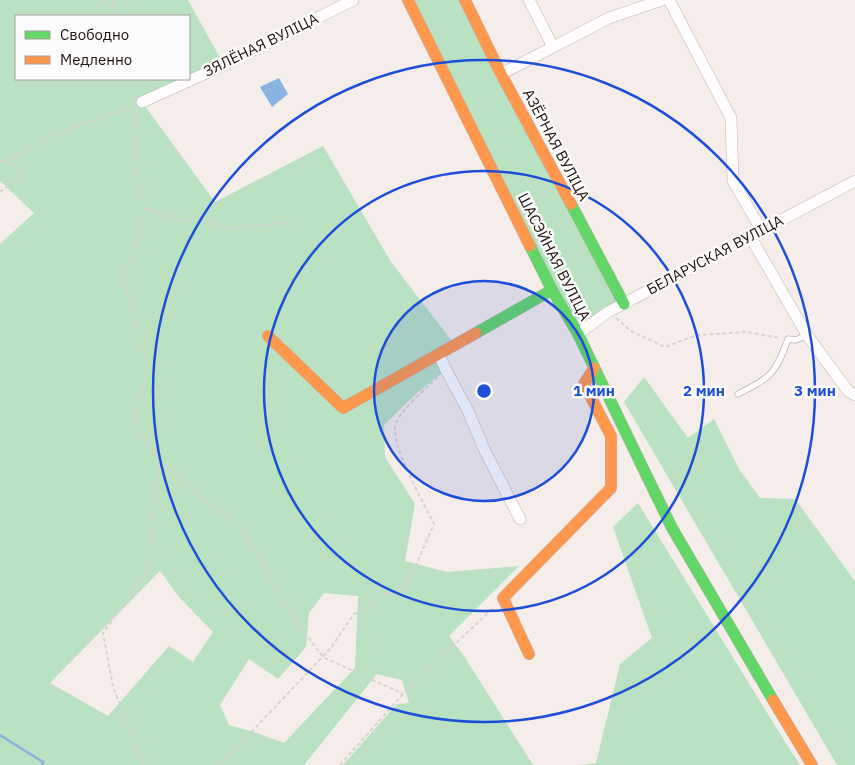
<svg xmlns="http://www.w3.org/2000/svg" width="855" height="765" viewBox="0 0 855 765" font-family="'IBM Plex Sans',sans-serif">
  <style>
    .green { fill: #b9e1c2; fill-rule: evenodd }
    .water { fill: #89b3e0 }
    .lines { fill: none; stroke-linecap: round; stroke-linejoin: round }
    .stream { stroke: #89b3e0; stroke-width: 2.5 }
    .lane-casing { stroke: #beb4b0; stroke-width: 7 }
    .street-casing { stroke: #beb4b0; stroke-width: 12 }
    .fast-casing { stroke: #beb4b0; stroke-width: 12 }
    .slow-casing { stroke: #beb4b0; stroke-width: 12 }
    .path { stroke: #d6d4d3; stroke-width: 2; stroke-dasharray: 4 2.5; stroke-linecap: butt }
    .lane { stroke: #fefcfc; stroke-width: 5.5 }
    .street { stroke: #fefcfc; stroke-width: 11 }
    .fast { stroke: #63d668; stroke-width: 11 }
    .slow { stroke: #ff974d; stroke-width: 11 }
    .ring { fill: none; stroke: #1d4ed8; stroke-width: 2.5 }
    .labels { text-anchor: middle; stroke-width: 5; stroke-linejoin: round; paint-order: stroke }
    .street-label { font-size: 15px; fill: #20140e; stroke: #fcfcfc }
    .centre { fill: #1d4ed8; stroke: #fcfcfc; stroke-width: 2.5 }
    .ring-label { font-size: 15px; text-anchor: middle; font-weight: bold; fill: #1d4ed8; stroke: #fcfcfc; stroke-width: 5; stroke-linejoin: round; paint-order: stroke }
  </style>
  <rect width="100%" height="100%" fill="#f5ede9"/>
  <g class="green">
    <path d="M0,0H188L224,65L142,102L215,202L323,146L391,262L455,345L439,355L446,370L418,392L384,425L385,457L415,504L405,561L447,572L519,566L449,636L464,656L533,765H343L397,704L409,703L402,680L377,674L304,765H0V244L34,213L0,181ZM16,16H189V79H16ZM160,571L179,597L213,632L193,662L169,646L108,716L50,683ZM324,593L358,596L355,668L284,743L254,732L229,725L220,705L249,659L278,679L306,647L309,613Z"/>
    <polygon points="408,0 465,0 624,304 578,334"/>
    <polygon points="644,377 688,438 714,419 739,469 760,498 795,499 855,581 855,765 837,765 624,402"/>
    <polygon points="638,503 785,742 800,765 578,765 596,763 620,664 652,638 613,527"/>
  </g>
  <polygon class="water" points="279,78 288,94 272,107 260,87"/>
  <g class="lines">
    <polyline class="stream" points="0,735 43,762 42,765"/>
    <g class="lane-casing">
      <path id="lane" d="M738,394C771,377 775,375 788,339L796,340L807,335"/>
    </g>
    <g class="street-casing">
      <g id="street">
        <polyline points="529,0 553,47"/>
        <polyline points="669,0 731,118 733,181 762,231"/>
        <polyline points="501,74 609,18 662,0"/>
        <polyline points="142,102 224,65 353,0"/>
        <polyline points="751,238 807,335 848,391 855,395"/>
        <polyline points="578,334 608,312 855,181"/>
        <polyline points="439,355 446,370 468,411 484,449 520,519"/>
      </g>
    </g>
    <g class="fast-casing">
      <g id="fast">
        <polyline points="571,204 624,304"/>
        <polyline points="530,246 552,290 578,334 672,528 773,700"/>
        <polyline points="476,333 552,290"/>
      </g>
    </g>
    <g class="slow-casing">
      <g id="slow">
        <polyline points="408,0 530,246"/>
        <polyline points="465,0 501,74 571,204"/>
        <polyline points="268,336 343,408 476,333"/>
        <polyline points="529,654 503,598 611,488 611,436 584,384 594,368"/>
        <polyline points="773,700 812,765"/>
      </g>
    </g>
    <g class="path">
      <polyline points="102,0 120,16"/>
      <polyline points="113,0 113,8"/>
      <path d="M137,110C136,135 136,162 139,187C141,194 145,202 145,209C143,235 128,258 124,283L147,366L135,424L160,461L147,572L103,633L113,687L144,765"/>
      <polyline points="0,161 6,161 52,136 133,106"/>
      <polyline points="0,192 22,176 13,158"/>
      <polyline points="145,208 177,220 203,218 224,229 281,223 292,226"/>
      <polyline points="616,318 631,331 665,347 697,335 747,332 780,338"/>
      <polyline points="160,461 199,496 234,523 260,557 278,597 323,657 403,694"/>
      <path d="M220,765L330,649L354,614L369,608L379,595L406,588L434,524C425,505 388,442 396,423C402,409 426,388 438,377"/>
      <polyline points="340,765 403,694 494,607"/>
    </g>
    <use href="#lane" class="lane"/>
    <use href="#street" class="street"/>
    <use href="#fast" class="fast"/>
    <use href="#slow" class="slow"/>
  </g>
  <circle cx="484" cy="391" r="110" fill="#1d4ed8" fill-opacity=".12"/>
  <g class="ring">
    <circle cx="484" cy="391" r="110"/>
    <circle cx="484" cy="391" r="220"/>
    <circle cx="484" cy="391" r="331"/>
  </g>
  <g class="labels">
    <g class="street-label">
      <text transform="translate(261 45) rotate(-26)" y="5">ЗЯЛЁНАЯ ВУЛІЦА</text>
      <text transform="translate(556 145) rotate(62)" y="5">АЗЁРНАЯ ВУЛІЦА</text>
      <text transform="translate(715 255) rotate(-28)" y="5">БЕЛАРУСКАЯ ВУЛІЦА</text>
      <text transform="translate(554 257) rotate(63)" y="5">ШАСЭЙНАЯ ВУЛІЦА</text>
    </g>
  </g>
  <circle cx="484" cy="391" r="8" class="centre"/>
  <g class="ring-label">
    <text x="594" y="396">1 мин</text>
    <text x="704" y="396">2 мин</text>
    <text x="815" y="396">3 мин</text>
  </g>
  <rect x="15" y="15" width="175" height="65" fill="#fcfcfc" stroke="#a49f9d"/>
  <rect x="25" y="31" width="25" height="8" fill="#63d668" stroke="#a49f9d"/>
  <text x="60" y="40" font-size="15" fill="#20140e">Свободно</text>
  <rect x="25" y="56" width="25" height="8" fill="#ff974d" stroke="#a49f9d"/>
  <text x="60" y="65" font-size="15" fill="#20140e">Медленно</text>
</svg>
